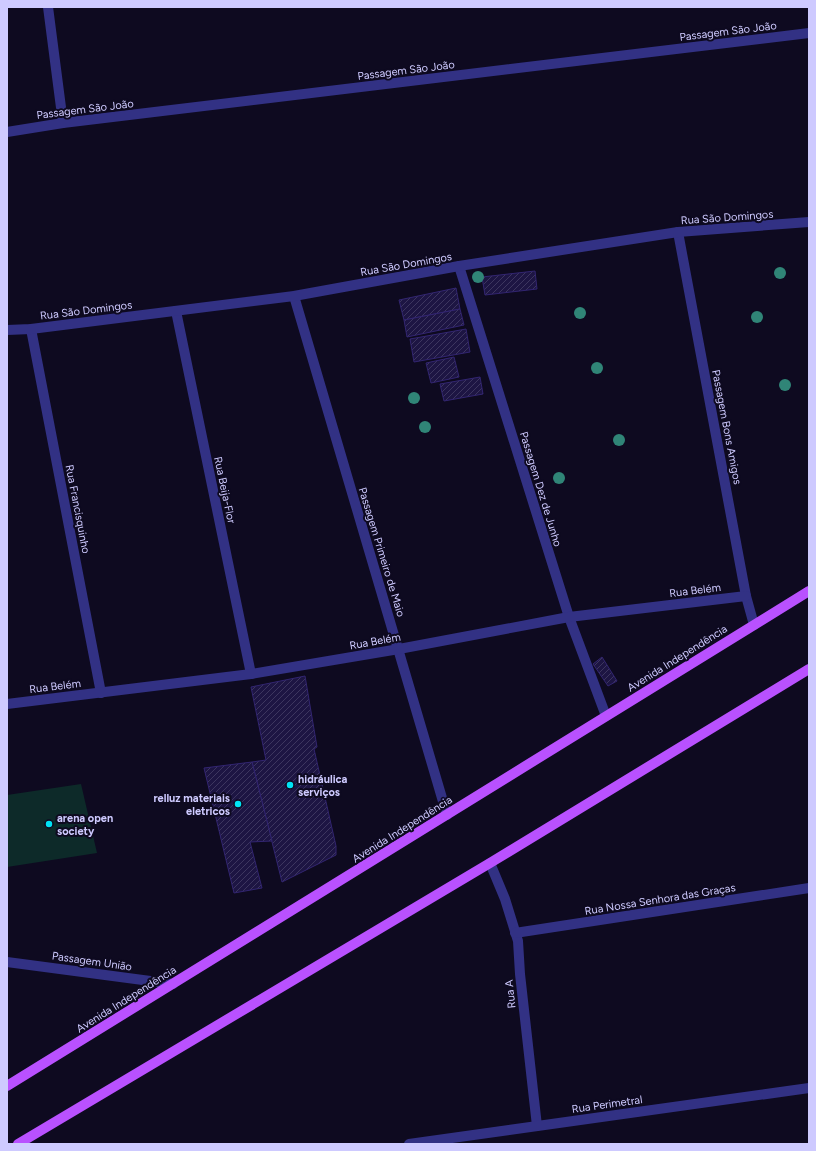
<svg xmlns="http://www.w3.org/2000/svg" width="816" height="1151" viewBox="0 0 816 1151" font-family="Figtree,sans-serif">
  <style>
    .pitch { fill: #0d2a29 }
    .building { fill: url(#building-hatch); stroke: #322571 }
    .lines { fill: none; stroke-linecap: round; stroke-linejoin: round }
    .minor { stroke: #323184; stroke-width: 10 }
    .primary { stroke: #b951ff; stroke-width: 10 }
    .tree { fill: #308577 }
    .poi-dot { fill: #00e3f5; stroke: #0e0a20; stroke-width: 1.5 }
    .labels { text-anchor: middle; stroke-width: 4; stroke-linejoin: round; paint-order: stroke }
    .street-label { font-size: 11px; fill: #cecaff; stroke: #0e0a20 }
    .poi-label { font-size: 11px; font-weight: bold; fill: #cecaff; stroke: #0e0a20; text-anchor: start }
  </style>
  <defs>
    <pattern id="building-hatch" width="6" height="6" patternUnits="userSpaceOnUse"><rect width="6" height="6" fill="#1d1543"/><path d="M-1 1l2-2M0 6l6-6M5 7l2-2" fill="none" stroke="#3d365f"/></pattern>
  </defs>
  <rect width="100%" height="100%" fill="#0e0a20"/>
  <polygon class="pitch" points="81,784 97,853 7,867 7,795"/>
  <g class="building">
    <polygon points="535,271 537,289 485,295 482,277"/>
    <polygon points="456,288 460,309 404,320 399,300"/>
    <polygon points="460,309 464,325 407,337 404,320"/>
    <polygon points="466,329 470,352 414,362 410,339"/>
    <polygon points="454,357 459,377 431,383 426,363"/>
    <polygon points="480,377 483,394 444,401 440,384"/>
    <polygon points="602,657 617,681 608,686 593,664"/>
    <polygon points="305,676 317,747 314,749 336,846 336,855 282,882 252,762 266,760 251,687"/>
    <polygon points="252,762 272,841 250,842 262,888 234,893 204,768"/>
  </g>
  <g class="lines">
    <g class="minor">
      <polyline points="48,7 63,123"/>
      <polyline points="7,132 63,123 809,33"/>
      <polyline points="678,232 746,596 754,625"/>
      <polyline points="459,266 569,617 606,716"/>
      <polyline points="294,296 447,815"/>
      <polyline points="176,311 251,674"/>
      <polyline points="31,329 101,693"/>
      <polyline points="7,330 31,329 294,296 459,266 678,232 809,222"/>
      <polyline points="7,704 251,674 399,649 569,617 746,596"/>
      <polyline points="490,863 505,899 518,941 520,974 537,1126"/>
      <polyline points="515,933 809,888"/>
      <polyline points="7,962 173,984"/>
      <polyline points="409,1144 809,1088"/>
    </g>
    <g class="primary">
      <polyline points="7,1086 809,591"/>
      <polyline points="18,1144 490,863 809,669"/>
    </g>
  </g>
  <g class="tree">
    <circle cx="780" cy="273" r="6"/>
    <circle cx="478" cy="277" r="6"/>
    <circle cx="580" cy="313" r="6"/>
    <circle cx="757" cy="317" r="6"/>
    <circle cx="597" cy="368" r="6"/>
    <circle cx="785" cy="385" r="6"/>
    <circle cx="414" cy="398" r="6"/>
    <circle cx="425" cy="427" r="6"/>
    <circle cx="619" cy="440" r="6"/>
    <circle cx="559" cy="478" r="6"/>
  </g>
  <g class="poi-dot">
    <circle cx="290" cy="785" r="4"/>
    <circle cx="238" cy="804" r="4"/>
    <circle cx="49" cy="824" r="4"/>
  </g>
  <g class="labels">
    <g class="street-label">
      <text transform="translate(728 31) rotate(-7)" y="4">Passagem São João</text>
      <text transform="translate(406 70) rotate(-7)" y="4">Passagem São João</text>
      <text transform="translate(85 109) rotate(-7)" y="4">Passagem São João</text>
      <text transform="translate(727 217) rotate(-4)" y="4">Rua São Domingos</text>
      <text transform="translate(406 264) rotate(-10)" y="4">Rua São Domingos</text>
      <text transform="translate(86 310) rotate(-7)" y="4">Rua São Domingos</text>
      <text transform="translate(727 427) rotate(79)" y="4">Passagem Bons Amigos</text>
      <text transform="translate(541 489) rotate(73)" y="4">Passagem Dez de Junho</text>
      <text transform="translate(225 490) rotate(78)" y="4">Rua Beija-Flor</text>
      <text transform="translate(78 509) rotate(79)" y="4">Rua Francisquinho</text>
      <text transform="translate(382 552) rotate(73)" y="4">Passagem Primeiro de Maio</text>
      <text transform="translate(695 590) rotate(-7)" y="4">Rua Belém</text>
      <text transform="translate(375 641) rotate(-10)" y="4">Rua Belém</text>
      <text transform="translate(677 658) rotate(-32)" y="4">Avenida Independência</text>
      <text transform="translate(55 686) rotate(-7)" y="4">Rua Belém</text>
      <text transform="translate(402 829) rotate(-32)" y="4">Avenida Independência</text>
      <text transform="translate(660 899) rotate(-9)" y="4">Rua Nossa Senhora das Graças</text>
      <text transform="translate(92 961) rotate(8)" y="4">Passagem União</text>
      <text transform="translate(510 994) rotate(-96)" y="4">Rua A</text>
      <text transform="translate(126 999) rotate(-32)" y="4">Avenida Independência</text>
      <text transform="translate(607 1104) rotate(-8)" y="4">Rua Perimetral</text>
    </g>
    <g class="poi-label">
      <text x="298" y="783">hidráulica<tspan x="298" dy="13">serviços</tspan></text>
      <text x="230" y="802" text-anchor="end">relluz materiais<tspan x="230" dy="13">eletricos</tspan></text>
      <text x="57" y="822">arena open<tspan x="57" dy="13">society</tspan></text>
    </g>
  </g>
  <rect width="816" height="1151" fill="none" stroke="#cecaff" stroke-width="16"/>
</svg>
